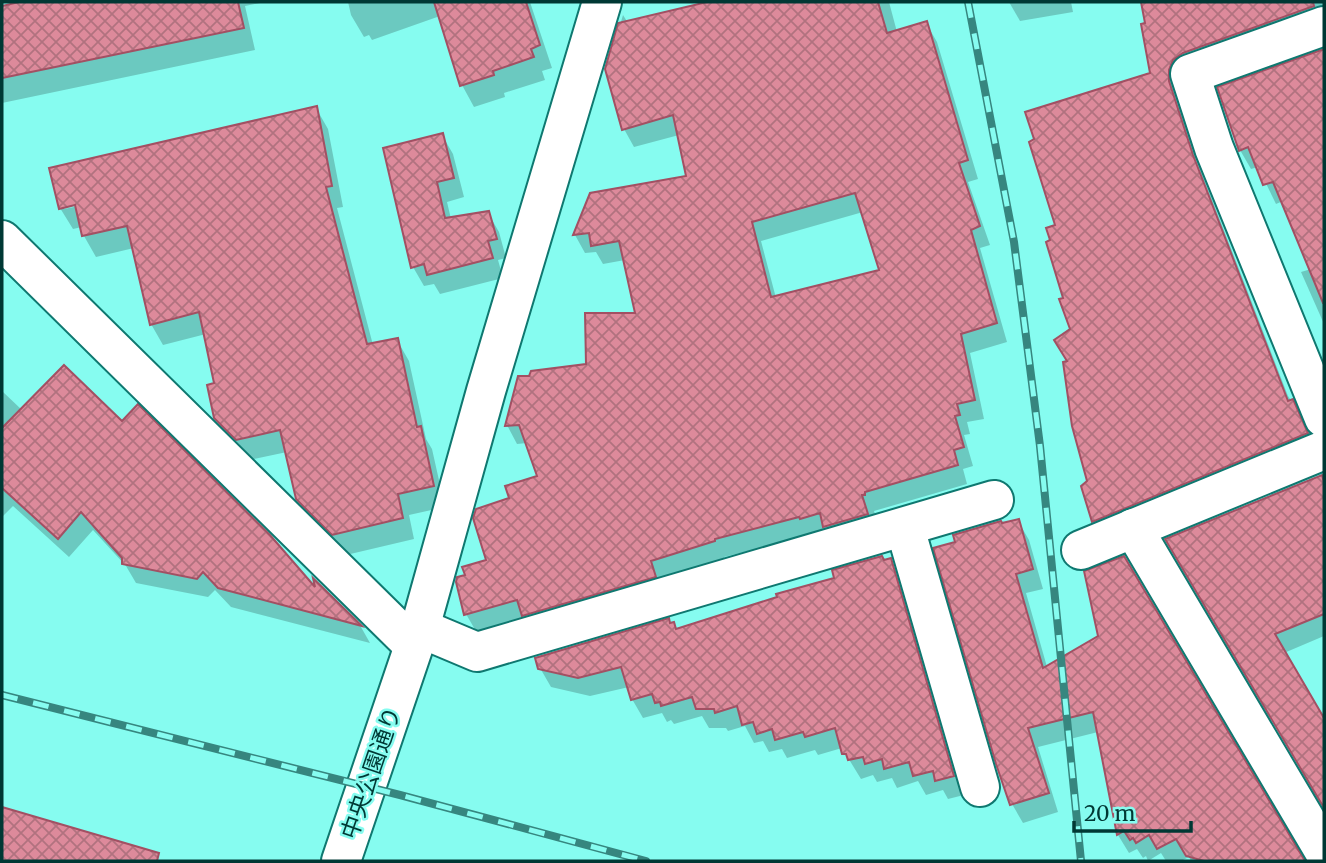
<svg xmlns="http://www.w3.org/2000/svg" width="1326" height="863" viewBox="0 0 1326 863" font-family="Merriweather,'Noto Sans JP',serif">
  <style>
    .shadow { fill: #0003; fill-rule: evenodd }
    .building { fill: url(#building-cross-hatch); stroke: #a25063; stroke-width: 2; fill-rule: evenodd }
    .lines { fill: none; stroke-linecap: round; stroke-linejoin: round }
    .minor-casing { stroke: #0f7870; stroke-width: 42 }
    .minor { stroke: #fff; stroke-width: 38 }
    .rail-casing { stroke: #36867f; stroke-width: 8 }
    .rail { stroke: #86fcf0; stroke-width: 5; stroke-dasharray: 16; stroke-linecap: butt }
    .labels { text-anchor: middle; stroke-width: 5; stroke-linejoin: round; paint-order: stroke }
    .street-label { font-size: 23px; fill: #003834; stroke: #86fcf0 }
  </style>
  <defs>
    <pattern id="building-cross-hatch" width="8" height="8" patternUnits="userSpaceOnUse" patternTransform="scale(1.75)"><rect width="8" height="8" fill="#dd8a9b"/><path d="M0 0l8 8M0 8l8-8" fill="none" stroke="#b1727f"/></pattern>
  </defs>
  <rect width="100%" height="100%" fill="#86fcf0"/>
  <g class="shadow">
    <polygon points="26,2 265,2 245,6 255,50 2,103 2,7"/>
    <polygon points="348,2 530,2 552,68 542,71 545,80 504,93 505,97 474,107 462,85 440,16 372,40 369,35 364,37 351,15"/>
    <path d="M714,2H889L897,32L926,23L937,42L978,179L968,182L990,245L980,248L1007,342L970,353L984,419L967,422L970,434L964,435L973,466L963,469L967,484L874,511L875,514H872L878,533L811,535L724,557L725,560L477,633L466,614L457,582L489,561L512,499L539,477L527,443L517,444L507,425L531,378L588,365L638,315L625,260L603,264L596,252L585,253L575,235L591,195L688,178L679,135L634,147L624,129L607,69L623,15L628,23ZM863,212L881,271L776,298L761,241Z"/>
    <polygon points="1009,2 1071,2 1073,12 1020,21"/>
    <polygon points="1142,2 1324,2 1324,26 1179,102 1203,176 1288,396 1301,415 1318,452 1105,540 1094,521 1069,362 1072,330 1052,241 1057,226 1152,74"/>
    <polygon points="1324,51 1324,324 1301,272 1311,269 1283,201 1276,204 1258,167 1251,169 1240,150 1220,88"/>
    <path d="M316,108L328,129L343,207L337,208L373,345L397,340L409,361L426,439L432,449L445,507L409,515L414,539L346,555L310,520L297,498L287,452L249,460L228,440L216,418L209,386L216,385L206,334L163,345L151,324L134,248L96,257L84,236L82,227L73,229L60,208L51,169ZM84,202V205L64,209V206Z"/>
    <polygon points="442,135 453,154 464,197 447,202 451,219 488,213 499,232 506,258 498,260 503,278 440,294 434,284 424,286 413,267"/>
    <polygon points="2,391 22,410 122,424 319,593 316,583 361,627 370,643 231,607 215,590 208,597 136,583 126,566 93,530 69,557 13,506 2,517"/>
    <polygon points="1324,475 1324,636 1284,653 1324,719 1324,805 1167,540"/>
    <polygon points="1018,521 1029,540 1043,589 1026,593 1047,667 1100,637 1123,558 1303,861 1191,861 1189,857 1181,861 1166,861 1161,853 1148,861 1146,856 1143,858 1137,849 1129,853 1118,835 1098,732 1038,747 1058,812 1023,823 1012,804 957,543 1001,525"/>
    <polygon points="890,560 901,579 964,795 948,799 943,790 926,795 918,781 897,788 892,778 877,782 873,775 861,779 842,748 818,755 815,750 787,758 782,749 769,752 763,741 754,743 745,726 728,731 726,728 709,728 702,716 674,724 671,720 667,722 662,713 643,718 632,699 629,687 590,696 551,687 540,668 676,631"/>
    <polygon points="2,809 128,846 137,861 2,861"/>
  </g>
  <g class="building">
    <polygon points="19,2 238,2 244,28 2,78 2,6"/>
    <polygon points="434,2 526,2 540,45 531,49 534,57 493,71 494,75 460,86"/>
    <path d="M707,2H878L887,33L927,21L968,160L959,163L980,226L971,230L997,323L961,334L975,400L957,404L960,415L955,416L964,447L954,450L958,465L865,492V495H862L868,514L823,527L820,513L800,519L799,517L715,539V541L651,561L656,577L522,616L517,600L464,615L456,582L457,577L465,575L462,567L486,560L473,518L476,509L509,498L505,486L537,476L519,425L505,426L518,376H529L531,371L586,364L585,313H635L619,241L591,246L589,233L573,235L590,193L686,176L673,115L622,130L605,69L618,23ZM855,193L879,270L771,297L752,222Z"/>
    <polygon points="1141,2 1313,2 1314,6 1183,53 1173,60 1169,70 1169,81 1193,155 1219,222 1288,401 1293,399 1308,433 1092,522 1081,486 1087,481 1072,426 1063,362 1067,361 1054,340 1070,329 1059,299 1063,298 1046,242 1050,240 1046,228 1055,225 1029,142 1034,139 1025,112 1150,73 1141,24 1145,23"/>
    <polygon points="1324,49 1324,303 1323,303 1273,182 1263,185 1248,147 1239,151 1217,87"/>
    <polygon points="317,106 332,186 326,187 367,344 398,338 417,427 421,426 434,486 398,494 403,518 332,535 296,499 280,430 236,440 214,418 207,385 214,383 199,312 150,325 127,226 82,236 75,205 59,209 49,168"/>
    <polygon points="443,133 454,178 437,182 445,218 489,211 497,239 488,241 493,258 427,275 424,264 411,268 383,148"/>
    <polygon points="64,365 122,421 138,404 270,535 315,587 313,578 362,626 218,588 203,572 197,579 122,564 122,558 81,512 58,539 2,488 2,428"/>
    <polygon points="1322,475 1324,482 1324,614 1275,634 1324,718 1324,808 1165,539"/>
    <polygon points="1019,519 1033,569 1016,574 1043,668 1098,636 1084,571 1124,556 1305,861 1204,861 1186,856 1176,839 1157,849 1149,835 1136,843 1133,838 1130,840 1124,831 1117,835 1093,712 1028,728 1049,793 1010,805 996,764 933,548 955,542 953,535 1001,521 1002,523"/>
    <polygon points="882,556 884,560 891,558 954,776 935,781 933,771 913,776 909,762 884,769 882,759 865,764 863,757 848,760 846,754 842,754 835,728 805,737 803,732 775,740 772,729 757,734 753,722 742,725 737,706 715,713 714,709 696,709 692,697 661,706 660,702 655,703 652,694 631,700 621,667 578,678 538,669 535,658 669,618 670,623 674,622 676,629 777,597 776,594 834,578 832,570"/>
    <polygon points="2,807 159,853 157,861 2,861"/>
  </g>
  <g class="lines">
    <g class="minor-casing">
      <g id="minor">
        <polyline points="1324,26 1190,74 1214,148 1324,418"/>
        <polyline points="2,240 413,645"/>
        <polyline points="905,528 980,787"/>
        <polyline points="1133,528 1324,851"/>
        <polyline points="1081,550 1324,450"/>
        <polyline points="420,628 477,652 994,500"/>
        <polyline points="341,861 420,628 486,391 602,2"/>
      </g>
    </g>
    <use href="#minor" class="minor"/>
    <g class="rail-casing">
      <g id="rail">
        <polyline points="968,2 1014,242 1040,446 1081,861"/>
        <polyline points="2,695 400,795 646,861"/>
      </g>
    </g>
    <use href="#rail" class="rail"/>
  </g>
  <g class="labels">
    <g class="street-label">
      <text transform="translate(371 773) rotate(-71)" y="8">中央公園通り</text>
    </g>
  </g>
  <rect width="1326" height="863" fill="none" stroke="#003834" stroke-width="7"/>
  <path d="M1074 821v10h117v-10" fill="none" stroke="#003834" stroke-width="3.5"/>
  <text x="1084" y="821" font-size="21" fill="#003834" stroke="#86fcf0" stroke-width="5" paint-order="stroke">20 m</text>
</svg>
